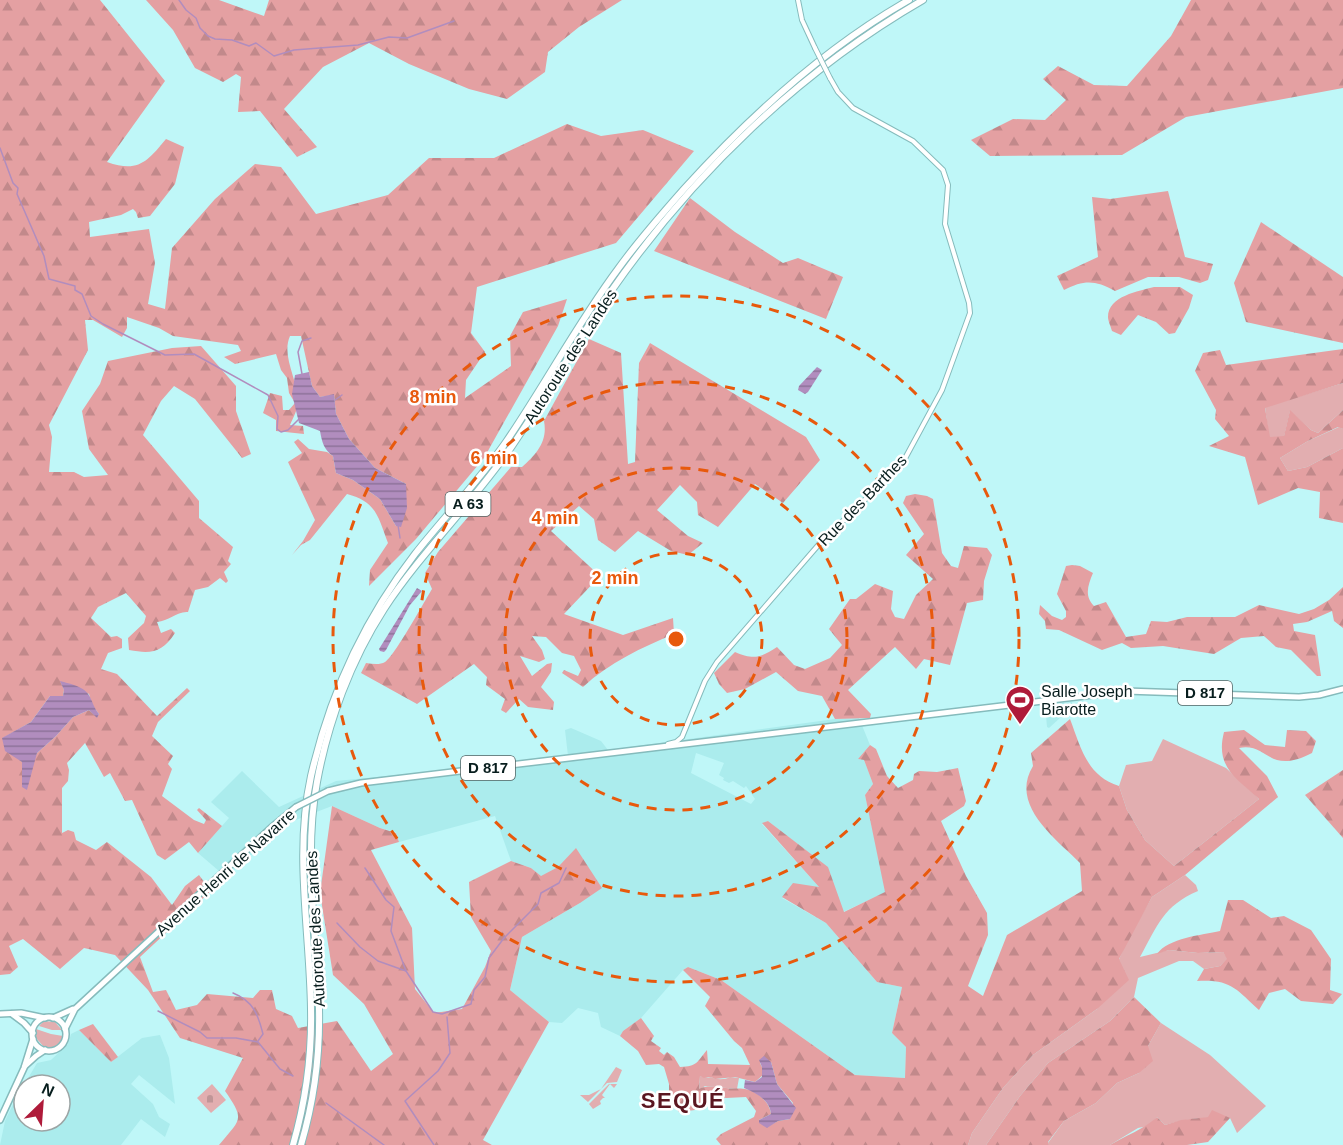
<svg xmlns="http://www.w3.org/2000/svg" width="1343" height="1145" viewBox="0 0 1343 1145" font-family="Helvetica,sans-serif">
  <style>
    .built { fill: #abeced; fill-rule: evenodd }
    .green { fill: #e2aeb0 }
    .forest { fill: url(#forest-firs); fill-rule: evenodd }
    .cemetery { fill: url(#cemetery-stones) }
    .water { fill: url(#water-rules) }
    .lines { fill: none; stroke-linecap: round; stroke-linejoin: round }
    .stream { stroke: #b18dbe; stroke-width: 1.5 }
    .tertiary-casing { stroke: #85bbbc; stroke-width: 6 }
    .primary-casing { stroke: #85bbbc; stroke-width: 8 }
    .motorway-casing { stroke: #85bbbc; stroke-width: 8 }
    .tertiary { stroke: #fff; stroke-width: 4 }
    .primary { stroke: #fff; stroke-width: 5 }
    .motorway { stroke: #fff; stroke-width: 6 }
    .tertiary-bridge-casing { stroke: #85bbbc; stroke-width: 6; stroke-linecap: butt }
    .primary-bridge-casing { stroke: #85bbbc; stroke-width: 8; stroke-linecap: butt }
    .tertiary-bridge { stroke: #fff; stroke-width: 4 }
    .primary-bridge { stroke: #fff; stroke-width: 5 }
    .ring { fill: none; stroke: #e8590c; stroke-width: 3; stroke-dasharray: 10 8 }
    .labels { text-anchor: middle; stroke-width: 5; stroke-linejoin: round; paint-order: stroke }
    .shield { fill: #fff; stroke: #516161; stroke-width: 1.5 }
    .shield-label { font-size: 15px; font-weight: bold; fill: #071d1d }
    .street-label { font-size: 16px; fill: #071d1d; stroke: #fff }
    .poi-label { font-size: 16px; fill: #071d1d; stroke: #fff; text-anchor: start }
    .district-label { font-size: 22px; font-weight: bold; letter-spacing: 1.5px; fill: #5b1620; stroke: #fff }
    .centre { fill: #e8590c; stroke: #fff; stroke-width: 3 }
    .ring-label { font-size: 18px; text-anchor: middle; font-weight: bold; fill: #e8590c; stroke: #fff; stroke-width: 5; stroke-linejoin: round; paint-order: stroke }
  </style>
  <defs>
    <pattern id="forest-firs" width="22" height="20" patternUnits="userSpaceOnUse" patternTransform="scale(1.5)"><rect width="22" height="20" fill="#e4a0a2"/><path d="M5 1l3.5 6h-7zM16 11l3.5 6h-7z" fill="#c2898b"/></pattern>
    <pattern id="cemetery-stones" width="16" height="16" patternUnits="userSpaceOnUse" patternTransform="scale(1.5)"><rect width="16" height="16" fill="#e2aeb0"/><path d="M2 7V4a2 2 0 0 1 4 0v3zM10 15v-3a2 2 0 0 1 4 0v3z" fill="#c09597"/></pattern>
    <pattern id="water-rules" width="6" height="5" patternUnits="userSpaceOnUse" patternTransform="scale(1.5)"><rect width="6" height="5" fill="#b18dbe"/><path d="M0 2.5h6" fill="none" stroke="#8e739a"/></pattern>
  </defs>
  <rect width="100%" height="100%" fill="#bff7f8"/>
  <g class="built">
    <polygon points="1072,702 1072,707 1049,728 1047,727 1045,705"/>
    <path d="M859,718L870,745L858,759L864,760L873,784L865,795L886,892L843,912L827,867L768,821L762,824L820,888L782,898L826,923L877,982L902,987L892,1033L906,1047L905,1078L855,1075L721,980L688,967L683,970L641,1018L623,1031L620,1036L601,1027L598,1013L578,1008L562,1023L549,1022L510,990L522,937L580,903L586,864L576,849L558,867L541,877L531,868L511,861L495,816L399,842L396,832L380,828L332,806L288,823L226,877L198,853L229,818L211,802L242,771L279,807L336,781L477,767L568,756L565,730L571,728L601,741L608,750L835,719ZM696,753L724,763L719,775L724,778L723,780L729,783L733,781L744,788L746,786L755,799L751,804L691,773Z"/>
    <path d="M79,1030L111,1062L142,1038L160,1035L169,1058L175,1104L139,1075L131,1084L153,1104L159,1117L170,1124L165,1137L141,1119L121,1145H0L5,1121L13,1104L37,1063L51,1060L68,1044L71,1034ZM24,1085H60V1121H24Z"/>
  </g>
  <g class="green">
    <polygon points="1343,383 1343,410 1318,433 1311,430 1290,411 1284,437 1269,437 1265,407"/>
    <polygon points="1339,427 1343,429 1343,448 1307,467 1288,471 1280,458 1308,441"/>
    <polygon points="1163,739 1226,768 1259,799 1174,866 1145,840 1127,810 1119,786 1126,765 1152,761"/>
    <path d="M1185,875L1196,885L1198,891C1163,906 1158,925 1140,957L1169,950L1198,953L1223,952L1228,959L1220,966L1204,969L1193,961H1179L1138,978L1134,997L1110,1021L1048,1063L1020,1096L986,1145H968L972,1133L1003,1088L1033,1055L1097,1009L1128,939L1152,897Z"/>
    <polygon points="44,1021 55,1022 62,1030 52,1030 39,1026"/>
    <path d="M1161,1023L1210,1055L1266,1106L1237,1133L1230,1118C1207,1117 1187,1118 1165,1125L1157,1117L1148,1126L1138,1128L1110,1145H1049L1048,1143L1064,1121L1096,1103L1117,1083L1139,1073L1148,1046Z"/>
    <polygon points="36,1029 51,1034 63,1036 61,1043 53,1048 44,1047 36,1038"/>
    <polygon points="616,1067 622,1070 617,1082 607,1083 588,1102 580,1095 589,1095 601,1089"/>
    <path d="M700,1076L708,1078L711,1077C716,1080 725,1080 730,1077L739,1078L737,1089L705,1086L699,1090Z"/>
    <polygon points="609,1084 617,1084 614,1088 610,1084 602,1095 605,1098 603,1098 600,1101 601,1104 593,1109 589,1104"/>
  </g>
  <g class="forest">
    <path d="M0,0H100L165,81L107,162C138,173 147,162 166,139L184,147L175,184L150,216L138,218L136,212L133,209L121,215L89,222L90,237L149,229L155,263L148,304L165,309L172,248L215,199L255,164L281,167L316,214L388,195L429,158H494L567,124L601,136L643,130L694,151L616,243L477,287L471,333L485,352L466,380L465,398L511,366L510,336L523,312L567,299L558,326L484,458L416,539L369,586L370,570L388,543C378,517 377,502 347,494L310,540L301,545L292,555L303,541L315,520L288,462L302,453L294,442L298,439L309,449L327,452L333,456L336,473L353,480L380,499L396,526L406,484L375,468L349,439L336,414L334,395L320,397L312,386L301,336H290C281,356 298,380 298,402C298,409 293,418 290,425L303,426L304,434L276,431V420L263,413L270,393L282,396L283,410H289L295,403L289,393L287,378L281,370L276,354L235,364L224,357L241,351L238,345L173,336L159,328L127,317V328L122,337L93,320H85L88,350L49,425L52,437L49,472H74L84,477L108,475L89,449L82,411L100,384L108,361L172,348L201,346L236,386V411L251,454L242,458L195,399L174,386L161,401L143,435L199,501V518L233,547L228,561L231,564L224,572L228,581L226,583L220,578L208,587L195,590L188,612C177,611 169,621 157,622L161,633L171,629L175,633C162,653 151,654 129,650L128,638L144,623L146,616L126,593L98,607L91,618L111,637L117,636L122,639V648L108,653L101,669L117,674L157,716L187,688L190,691L158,722L152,736L173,756L168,764L172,769L162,796L194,820L204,824L206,820L197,810L199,808L222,826L198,853L189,842L165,860L157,855L132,800L125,801L110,773L104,777L85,743L67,763L69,770L68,781L62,788V833L68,830L74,832L76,840L96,850L107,842L151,877L172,905L185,886L199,875L211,891L140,957L153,992L166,990L176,1010L197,1005L207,994L253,998L260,990H272L276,1009L292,1016L298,1028L337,1021L371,1071L393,1054L364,1004L333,975L320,893L332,806L380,828L396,833L399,842L371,850L412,928L415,989L434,1013L462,1009L485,967L491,951L471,917L469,882L511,861L531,868L541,876L558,867L576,848L602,888L580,903L522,937L510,990L549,1022L483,1140L492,1145H219C240,1119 246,1121 225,1091L243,1058L180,1038L148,990L115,955L84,948L60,969L23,939L9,946L18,967L10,974L0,975ZM61,682L89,694L92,705L99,714L97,717L89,710L73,717L56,736L37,753L22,787V762L3,738L31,722L50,696H63L64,690Z"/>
    <polygon points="146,0 219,0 264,16 269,0 622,0 579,27 548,52 545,72 507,99 469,89 409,64 369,43 323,67 284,109 317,147 297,157 260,111 238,112 241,77 236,74 223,82 195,68 173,30"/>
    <polygon points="1191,0 1343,0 1343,88 1186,117 1122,155 990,156 971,140 1013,119 1045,120 1066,100 1043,79 1058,66 1094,85 1127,86 1171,36"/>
    <path d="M1168,191L1185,257L1213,264L1208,280L1200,283L1179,277H1148L1115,291C1095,280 1084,280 1064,290L1057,276L1098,257L1092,197L1110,199Z"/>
    <polygon points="690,198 735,232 783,263 798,258 843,277 826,319 654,251"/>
    <polygon points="1261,222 1343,277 1343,343 1246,322 1234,283"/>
    <path d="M1154,287H1180L1193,295L1189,308L1175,333L1169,334L1156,322L1138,315L1121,335L1112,331C1111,327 1108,321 1108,317C1108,296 1139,291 1154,287Z"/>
    <path d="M589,339L621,353L628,464L635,462L639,363L650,343L806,437L820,460L783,503L755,484L718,527L698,515L697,502L680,485L657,510L688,536L703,543L688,555L671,551L638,531L615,552L598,540L594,519L579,506L551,531L600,576L564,614L623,635L673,618L674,634C641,648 610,662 583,687L562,673L564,670L578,676L581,670L574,656L562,653L546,637L532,636L542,650L545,659L539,662L520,656L532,676L547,664L552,663L551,672L541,687L554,702L553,710L528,707L519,699L506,713L501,710L505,699L486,685L487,677L474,664L417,704L361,673L366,663C373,664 380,665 385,662C394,657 424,602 432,589L425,573L438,552L511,467H522C536,454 548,442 544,421Z"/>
    <polygon points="1343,349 1343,383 1265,408 1270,437 1284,436 1290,410 1311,430 1318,433 1343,410 1343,429 1338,427 1308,441 1280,458 1288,471 1307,467 1343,448 1343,523 1319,518 1320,492 1298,488 1258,505 1245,457 1209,446 1229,436 1215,419 1216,410 1195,371 1203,353 1220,350 1226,365"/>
    <path d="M915,494L927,496L933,499L942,553L951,566L958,568L964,546L987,548L992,555L984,581L983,600L967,603L950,665L924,659L916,669L895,647L848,690L871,714L870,718L835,719L822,696L798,691L776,672L745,689L727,693L719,684L714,673L735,652C754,660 760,658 777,647L794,665L805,669L830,658L842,645L829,629L850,599H856L875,584L893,591L891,609L895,617L904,619L916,595L933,579L906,555L924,534L903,503L906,496Z"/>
    <path d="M1072,565L1080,566L1093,573C1088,585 1084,596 1094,606L1106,602L1126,637L1146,634L1151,621L1167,622L1187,617H1235L1259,605L1299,614L1314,609L1329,600L1343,587V628L1334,621L1332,611L1307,622L1293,624L1294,631L1315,635L1321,676H1317L1291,650L1276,647L1264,636L1241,638L1214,654L1163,646L1131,648L1122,643L1102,650L1059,630L1046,629L1045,621L1039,614L1040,605L1052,616L1062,620L1066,617V611L1057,594L1066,566Z"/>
    <path d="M1070,719C1081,748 1087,776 1119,786L1127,810L1145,840L1174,866L1259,799C1236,778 1215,767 1224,732L1244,730L1265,745L1285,747L1287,730L1306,731L1316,741L1312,753C1268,776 1268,742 1239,748L1267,776L1278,797L1185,875L1152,897L1119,959L1129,980L1097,1009L1033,1055L1003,1088L972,1133L968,1145H721L716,1139L721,1134L754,1117L756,1111L746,1097L726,1098L713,1095L694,1107L695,1110L679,1112L669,1096V1084L664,1067L659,1064L646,1065L638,1051L620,1036L623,1031L641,1018L654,1036L651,1041L661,1048L659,1051L664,1055L667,1052L674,1057L680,1067C698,1066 696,1063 707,1050L708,1064L750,1065L742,1048L734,1041L705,1006L710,997L683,970L688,967L721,980L855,1075L905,1078L906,1047L892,1033L902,987L877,982L826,923L782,897L793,883L819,887L762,823L768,821L828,867L844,912L885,892L865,795L873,784L864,760L858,759L870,745L876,749L887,776L898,788L913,780L914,774L919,771L937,772L958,768L966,801L964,806L941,821L966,876L987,913L988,935L968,986L983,996L1007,935L1082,891L1080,863C1056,839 1009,805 1033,766L1031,753ZM771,1062L777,1084L793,1103L790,1119L778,1121L767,1127L759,1120L771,1114C770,1102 757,1091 745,1089C740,1088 732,1089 726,1088C716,1087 707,1085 699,1089L700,1076L704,1078L711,1077L715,1079L735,1077L755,1082L763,1075L762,1067L760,1063Z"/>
    <polygon points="1343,770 1343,838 1305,795"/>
    <path d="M1228,900H1243L1271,918L1284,916L1311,930L1331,959L1330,990L1342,994L1333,1004L1301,1001L1285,989L1269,993L1259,1010C1236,989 1231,979 1197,981L1204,969L1220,966L1227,959L1223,952L1198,953L1169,950L1157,954C1168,938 1202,935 1220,931Z"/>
    <polygon points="1134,997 1161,1023 1148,1046 1153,1061 1139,1073 1117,1083 1096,1103 1064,1121 1048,1142 1049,1145 986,1145 1020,1096 1048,1063 1110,1021"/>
    <polygon points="93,1024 118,1057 111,1062 79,1030"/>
    <path d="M1212,1110L1230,1118L1208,1142L1187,1145H1110C1125,1136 1144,1129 1157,1117L1165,1125L1181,1120L1208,1117Z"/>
  </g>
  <polygon class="cemetery" points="212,1084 226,1100 211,1113 197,1098"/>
  <g class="water">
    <polygon points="817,367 822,370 808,392 805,394 798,390 799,386"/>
    <path d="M309,372L312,386L320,397L334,394L336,414L349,439L375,468L406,484L407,508L401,527L396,526L380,499L353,480L336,473L333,456C324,450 322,442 320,431L299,423L292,394L295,375Z"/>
    <polygon points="417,588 422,591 410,605 386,650 384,652 380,651 379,649"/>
    <path d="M60,681C70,684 85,686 90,697C93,703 94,708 99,714L97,718L89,710L73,717L56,736L37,753L27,790L22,787V762L5,751L2,738L31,722L50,696H63L64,690Z"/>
    <path d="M764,1056L771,1062L777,1084L796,1108L790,1119L778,1121L767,1128L759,1123V1120L771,1114C770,1100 756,1093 744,1088L745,1080L755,1082L762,1077V1067L759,1060Z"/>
  </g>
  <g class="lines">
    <g class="stream">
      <polyline points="179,0 186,10 196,18 200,28 208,36 215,39 232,40 249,46 256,43 274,56 294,50 358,45 389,37 407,38 454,21"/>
      <polyline points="0,148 13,183 18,188 17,194 44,256 49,279 75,286 75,290 82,294 91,316 103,324 165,355 194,354 268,395 278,416 277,429 281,432 288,430 299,419"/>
      <polyline points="302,374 298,352 302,341 311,338"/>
      <polyline points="335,400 342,395"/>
      <polyline points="398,525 400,538"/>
      <polyline points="365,868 386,900 394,907 391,931 406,971"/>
      <polyline points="337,923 360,947 378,961 406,971 433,1012 442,1014 471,1004 474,990 485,977 489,958 504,938 538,904 541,893 559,883 566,868"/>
      <path d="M233,993C253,1001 258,1014 263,1034L258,1041"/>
      <polyline points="158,1011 200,1032 207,1038 236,1038 258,1042 280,1069 293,1076"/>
      <polyline points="326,1103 384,1145"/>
      <polyline points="434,1145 405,1101 438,1071 450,1053 447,1017"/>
    </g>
    <g class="tertiary-casing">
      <g id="tertiary">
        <polyline points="798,0 802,20 815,48"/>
        <polyline points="668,744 676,742 682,737 705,681 717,662 821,542 902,464 942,390 970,313 969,303 945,224 948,185 943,170 913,141 853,108 838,92 830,78"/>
      </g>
    </g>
    <g class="primary-casing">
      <g id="primary">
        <polyline points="328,791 361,783 1126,691 1299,697 1319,695 1343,689"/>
        <polyline points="0,1014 21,1013 45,1018"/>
        <polyline points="12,1014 24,1023 33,1033"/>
        <circle cx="49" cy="1034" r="17"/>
        <polyline points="53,1018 73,1009"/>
        <polyline points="65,1029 75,1009 273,826 296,807"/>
        <polyline points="25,1066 36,1056 45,1050"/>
        <polyline points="0,1120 24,1068 33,1039"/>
      </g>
    </g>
    <g class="motorway-casing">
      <g id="motorway">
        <path d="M293,1145C306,1100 312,1056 311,1009C310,931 294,854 311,776C330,694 363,621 415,554C445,516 478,482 506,442C545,385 577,324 618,269C638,241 661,215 684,189C750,116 823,49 909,0"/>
        <path d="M301,1145C314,1101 320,1055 319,1009C317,933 303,858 317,782C328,722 351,660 384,609C422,551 473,503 512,446C547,395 577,341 612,290C693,174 800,71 923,0"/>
      </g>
    </g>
    <use href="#tertiary" class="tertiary"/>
    <use href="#primary" class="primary"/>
    <use href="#motorway" class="motorway"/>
    <g class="tertiary-bridge-casing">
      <polyline id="tertiary-bridge" points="815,48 830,78"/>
    </g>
    <g class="primary-bridge-casing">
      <polyline id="primary-bridge" points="296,807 328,791"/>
    </g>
    <use href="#tertiary-bridge" class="tertiary-bridge"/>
    <use href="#primary-bridge" class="primary-bridge"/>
  </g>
  <g class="ring">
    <circle cx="676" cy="639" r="86"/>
    <circle cx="676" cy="639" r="171"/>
    <circle cx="676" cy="639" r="257"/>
    <circle cx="676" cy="639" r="343"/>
  </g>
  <defs>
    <g id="stadium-pin" transform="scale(1.5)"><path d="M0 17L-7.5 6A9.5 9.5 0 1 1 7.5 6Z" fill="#af1b3a" stroke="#fff"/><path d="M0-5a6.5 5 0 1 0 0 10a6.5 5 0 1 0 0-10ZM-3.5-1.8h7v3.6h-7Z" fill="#fff"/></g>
  </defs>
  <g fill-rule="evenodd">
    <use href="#stadium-pin" x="1020" y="700"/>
  </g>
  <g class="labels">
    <g class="shield">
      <rect x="445.5" y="492" width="45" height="24" rx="4.5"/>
      <rect x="1178" y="681" width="54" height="24" rx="4.5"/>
      <rect x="461" y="756" width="54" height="24" rx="4.5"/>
    </g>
    <g class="shield-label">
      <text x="468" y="509">A 63</text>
      <text x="1205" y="698">D 817</text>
      <text x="488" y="773">D 817</text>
    </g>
    <g class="street-label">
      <text transform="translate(570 356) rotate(-57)" y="6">Autoroute des Landes</text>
      <text transform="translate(862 500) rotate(-46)" y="6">Rue des Barthes</text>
      <text transform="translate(225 872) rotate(-42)" y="6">Avenue Henri de Navarre</text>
      <text transform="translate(315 929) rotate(-93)" y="6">Autoroute des Landes</text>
    </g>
    <g class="poi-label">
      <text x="1041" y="697">Salle Joseph<tspan x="1041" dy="18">Biarotte</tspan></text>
    </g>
    <g class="district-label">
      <text x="683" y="1108">SEQUÉ</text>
    </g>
  </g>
  <circle cx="676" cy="639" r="9" class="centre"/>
  <g class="ring-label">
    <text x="433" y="403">8 min</text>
    <text x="494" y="464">6 min</text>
    <text x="555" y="524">4 min</text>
    <text x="615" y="584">2 min</text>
  </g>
  <g transform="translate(42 1103) rotate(25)"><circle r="28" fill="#ffffff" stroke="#9ca5a5" stroke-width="1.5"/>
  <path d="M0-4.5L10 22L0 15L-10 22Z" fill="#af1b3a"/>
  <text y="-9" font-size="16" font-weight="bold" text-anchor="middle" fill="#071d1d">N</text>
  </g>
</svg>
